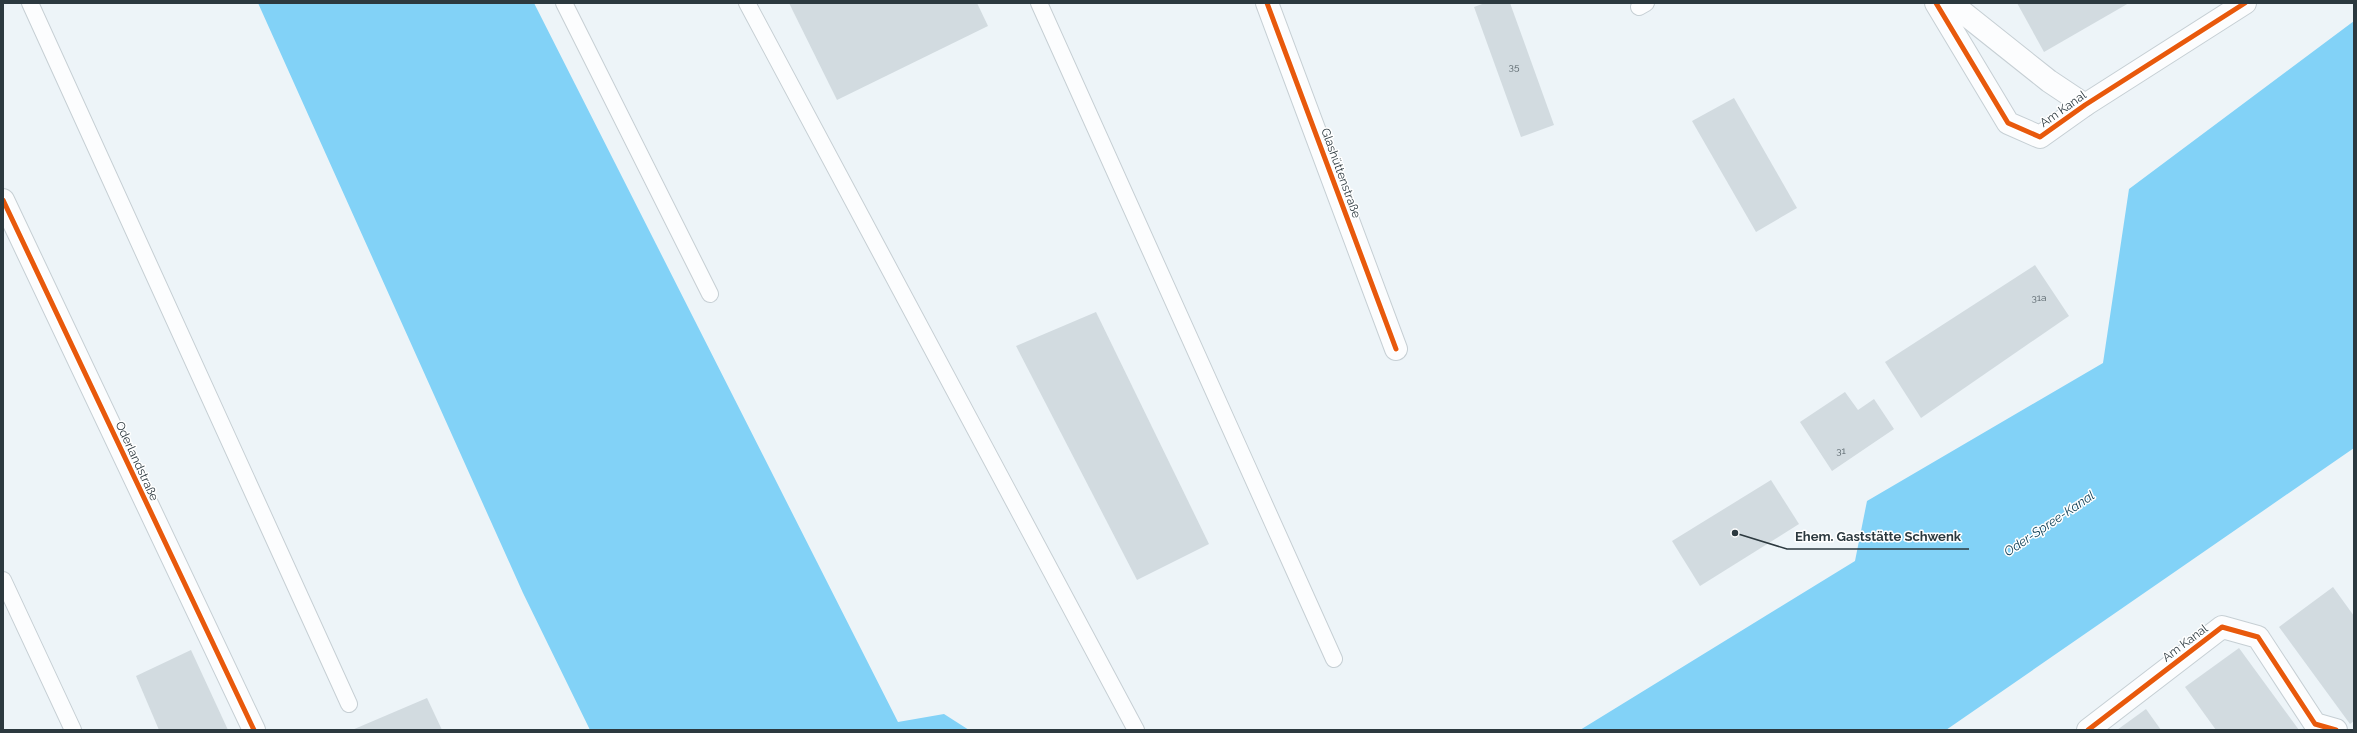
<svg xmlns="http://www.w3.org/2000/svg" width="2357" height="733" viewBox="0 0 2357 733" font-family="Raleway,sans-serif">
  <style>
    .water { fill: #82d2f7 }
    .building { fill: #d2dbe0 }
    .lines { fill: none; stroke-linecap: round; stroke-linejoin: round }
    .lane-casing { stroke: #c6cfd4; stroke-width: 18 }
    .street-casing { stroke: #c6cfd4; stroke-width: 24 }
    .lane { stroke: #fcfdfe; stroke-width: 16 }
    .street { stroke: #fcfdfe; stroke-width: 22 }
    .cycleway-casing { stroke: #fff; stroke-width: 8 }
    .cycleway { stroke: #e8590c; stroke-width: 5 }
    .labels { text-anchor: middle; stroke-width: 3; stroke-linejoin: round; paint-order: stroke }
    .number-label { font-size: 10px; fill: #566268 }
    .street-label { font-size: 12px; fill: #2c393f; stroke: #fff }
    .water-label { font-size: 13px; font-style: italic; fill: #124257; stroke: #fff }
    .leader { fill: none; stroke: #2c393f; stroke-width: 1.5 }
    .callout-dot { fill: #2c393f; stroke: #fff; stroke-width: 1.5 }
    .callout-label { font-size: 13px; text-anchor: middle; font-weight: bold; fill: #2c393f; stroke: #fff; stroke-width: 3; stroke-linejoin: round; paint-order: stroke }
  </style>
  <rect width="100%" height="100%" fill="#edf4f8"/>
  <g class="water">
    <polygon points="258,3 534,3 898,722 944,714 969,730 590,730 523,593"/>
    <polygon points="2354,21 2354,448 1946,730 1580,730 1855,561 1867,501 2103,363 2129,189"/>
  </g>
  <g class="building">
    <polygon points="789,3 977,3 988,26 837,100"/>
    <polygon points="1485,3 1510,3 1554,125 1521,137 1474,7"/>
    <polygon points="2017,3 2129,3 2044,52"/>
    <polygon points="1734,98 1797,208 1756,232 1692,121"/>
    <polygon points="2035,265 2069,316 1921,418 1885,362"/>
    <polygon points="1096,312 1209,544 1137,580 1016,346"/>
    <polygon points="1845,392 1858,410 1874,399 1894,429 1832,471 1800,422"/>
    <polygon points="1771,480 1799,524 1700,586 1672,541"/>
    <polygon points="2333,587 2354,616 2354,721 2350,724 2279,627"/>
    <polygon points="2239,648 2299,730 2216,730 2185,687"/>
    <polygon points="191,650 228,730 159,730 136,676"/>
    <polygon points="427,698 442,730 352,730"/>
    <polygon points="2146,709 2161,730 2117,730"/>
  </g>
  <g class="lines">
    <g class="lane-casing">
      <g id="lane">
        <polyline points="30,3 349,704"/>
        <polyline points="564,3 710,294"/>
        <polyline points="747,3 1136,730"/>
        <polyline points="1039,3 1334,659"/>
        <polyline points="1639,7 1646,3"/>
        <polyline points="3,580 73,730"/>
      </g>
    </g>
    <g class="street-casing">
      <g id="street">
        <polyline points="1267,3 1396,349"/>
        <polyline points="1936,3 2008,123 2040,137 2085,105 2245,3"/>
        <polyline points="1951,3 2049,81 2085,105"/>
        <polyline points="3,200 254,730"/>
        <polyline points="2088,730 2222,627 2258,637 2315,724 2336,730"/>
      </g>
    </g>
    <use href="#lane" class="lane"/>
    <use href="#street" class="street"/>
    <g class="cycleway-casing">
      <g id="cycleway">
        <polyline points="1267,3 1396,349"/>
        <polyline points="1936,3 2008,123 2040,137 2085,105 2245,3"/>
        <polyline points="3,200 254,730"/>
        <polyline points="2088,730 2222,627 2258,637 2315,724 2336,730"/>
      </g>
    </g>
    <use href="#cycleway" class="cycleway"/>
  </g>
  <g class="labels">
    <g class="number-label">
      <text x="1514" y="70">35</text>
      <text x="2039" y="301">31a</text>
      <text x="1841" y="454">31</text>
    </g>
    <g class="street-label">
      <text transform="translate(2063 109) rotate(-35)" y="4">Am Kanal</text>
      <text transform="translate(1341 173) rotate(70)" y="4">Glashüttenstraße</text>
      <text transform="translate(137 461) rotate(65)" y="4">Oderlandstraße</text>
      <text transform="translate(2185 643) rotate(-37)" y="4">Am Kanal</text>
    </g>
    <g class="water-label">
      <text transform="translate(2049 523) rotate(-34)" y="5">Oder-Spree-Kanal</text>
    </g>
  </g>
  <path class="leader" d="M1735 533L1787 549H1969"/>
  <circle class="callout-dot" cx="1735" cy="533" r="4"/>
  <g class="callout-label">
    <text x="1878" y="541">Ehem. Gaststätte Schwenk</text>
  </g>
  <rect width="2357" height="733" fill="none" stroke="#2c393f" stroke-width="8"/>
</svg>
